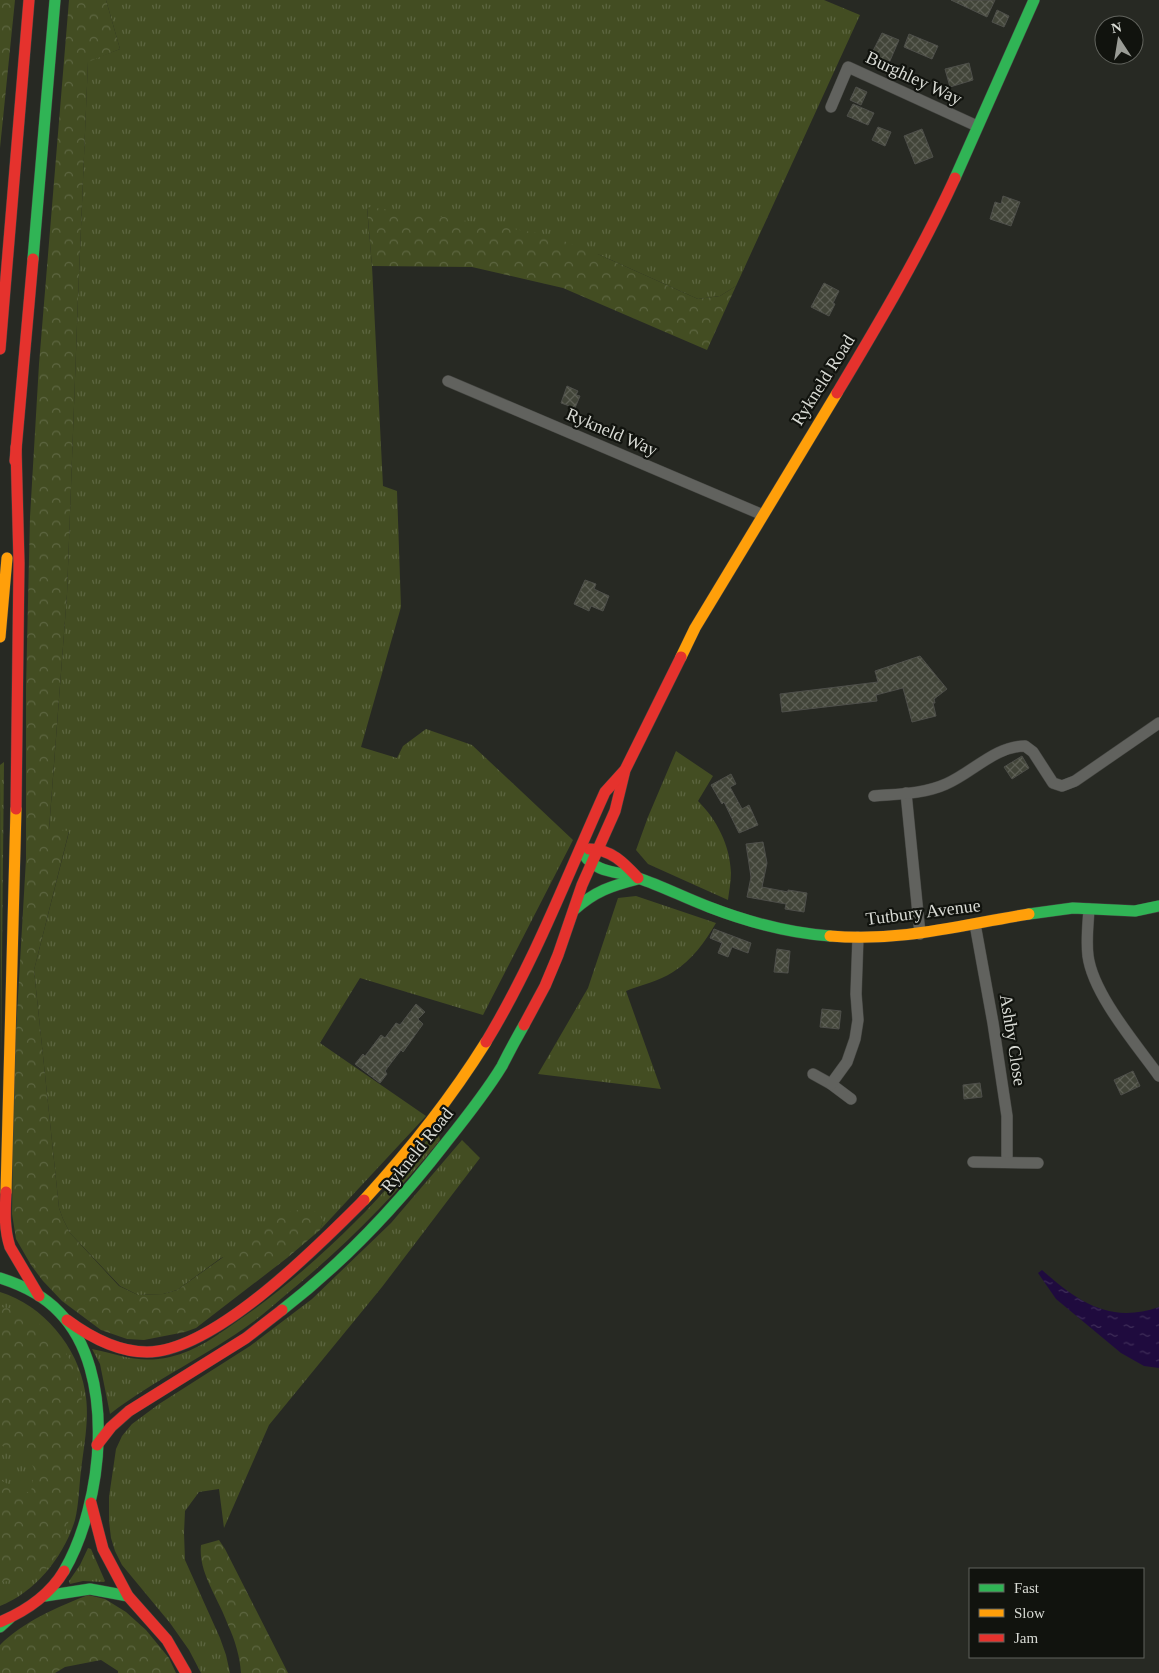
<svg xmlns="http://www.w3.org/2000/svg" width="1159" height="1673" viewBox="0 0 1159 1673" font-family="'Times New Roman',serif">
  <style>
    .grass { fill: url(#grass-tufts) }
    .forest { fill: url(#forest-crowns) }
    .water { fill: url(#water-ripples) }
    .building { fill: url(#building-cross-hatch); stroke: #4e4f4a }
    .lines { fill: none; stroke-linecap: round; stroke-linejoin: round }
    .street-casing { stroke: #444541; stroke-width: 12 }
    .fast-casing { stroke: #444541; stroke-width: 12 }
    .slow-casing { stroke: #444541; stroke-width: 12 }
    .jam-casing { stroke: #444541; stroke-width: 12 }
    .street { stroke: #61625e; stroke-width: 11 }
    .fast { stroke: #30b455; stroke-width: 11 }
    .slow { stroke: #ff9f0a; stroke-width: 11 }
    .jam { stroke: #e5322d; stroke-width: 11 }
    .labels { text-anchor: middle; stroke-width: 4.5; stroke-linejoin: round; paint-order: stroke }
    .street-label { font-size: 18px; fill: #d8dad4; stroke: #11130e }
  </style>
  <defs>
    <pattern id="grass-tufts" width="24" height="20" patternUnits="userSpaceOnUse" patternTransform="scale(1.25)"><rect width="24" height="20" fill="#434d22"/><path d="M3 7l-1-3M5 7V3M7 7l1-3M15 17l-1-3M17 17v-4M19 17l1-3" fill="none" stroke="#5d6641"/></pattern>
    <pattern id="forest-crowns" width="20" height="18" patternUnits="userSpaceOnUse" patternTransform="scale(1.25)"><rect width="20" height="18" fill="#434d22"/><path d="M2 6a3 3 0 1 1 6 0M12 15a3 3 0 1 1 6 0" fill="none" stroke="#5d6641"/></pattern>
    <pattern id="water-ripples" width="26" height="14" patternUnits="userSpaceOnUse" patternTransform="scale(1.25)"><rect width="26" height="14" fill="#1f0b3e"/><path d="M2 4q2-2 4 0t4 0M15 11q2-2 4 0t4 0" fill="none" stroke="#3f2e59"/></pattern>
    <pattern id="building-cross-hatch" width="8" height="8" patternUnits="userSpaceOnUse" patternTransform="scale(1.25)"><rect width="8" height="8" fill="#424539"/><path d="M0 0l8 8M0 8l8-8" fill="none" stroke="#5d5f55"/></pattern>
  </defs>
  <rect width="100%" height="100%" fill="#272923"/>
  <g class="grass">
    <polygon points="106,0 824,0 860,15 736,286 720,296 698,299 600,255 367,208 372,266 383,486 397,491 401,607 361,747 397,758 403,746 426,729 472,745 573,840 483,1015 360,978 320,1043 426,1116 320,1230 323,1222 221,1258 177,1290 163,1294 138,1295 120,1286 70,1233 63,1219 59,1208 34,970 69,832 49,830 67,594 78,298 88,61 120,49"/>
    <path d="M676,751L713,776L698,801C717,820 730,845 731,873C731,882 729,891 728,900L648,864L636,850L648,817Z"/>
    <polygon points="4,762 1,1058 0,765"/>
    <path d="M636,896L716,923C705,942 692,960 673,972C659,981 641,985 626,991L661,1089L538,1074L588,988L618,898Z"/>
    <path d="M435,1133L439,1135L440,1140C394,1197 344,1247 288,1293C276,1303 265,1313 253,1322C207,1356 155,1379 110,1414L100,1364L92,1349C122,1355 138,1364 170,1357C197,1351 217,1335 239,1320C280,1292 320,1257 355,1222C383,1195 407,1164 432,1134Z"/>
    <polygon points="462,1140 480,1158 382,1287 269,1425 224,1528 219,1489 199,1492 185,1511 184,1533 185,1560 220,1638 226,1655 230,1673 201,1673 189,1650 170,1623 122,1565 115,1551 111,1538 109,1521 109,1497 116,1449 122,1436 132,1424 159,1404 250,1346 312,1299 391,1223"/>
    <path d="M0,1292C43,1305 78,1347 85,1391C90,1417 84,1445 81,1471C79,1486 79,1504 75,1520C64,1556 36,1592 0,1606Z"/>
    <polygon points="88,1548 91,1549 105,1581 104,1582 83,1581 70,1584 69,1581 80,1565"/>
  </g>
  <g class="forest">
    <polygon points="0,0 15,0 0,148"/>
    <path d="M69,0H106L120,49L88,62L78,298L67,594L49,829L69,831L34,970L59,1208L63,1219L70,1233L119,1286L138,1295L163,1294L177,1290L285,1213C299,1210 317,1204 323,1222L320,1230L287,1258L196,1328L185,1332L144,1340L127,1339L101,1330L62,1301L43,1281L31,1265L16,1239L12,1214L14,1065L26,859V687L30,517L39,364Z"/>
    <polygon points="367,207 432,215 548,235 600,255 698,299 720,296 736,286 707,350 563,288 472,267 372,266"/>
    <path d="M0,1307C23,1309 33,1317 49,1333C95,1378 83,1425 75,1482C72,1507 66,1550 47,1568C38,1576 12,1581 0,1582V1480L17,1489L31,1493L34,1469L25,1449L9,1451L0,1444Z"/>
    <path d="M219,1540L225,1549L288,1673H241C240,1657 235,1640 228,1625C219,1599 198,1573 201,1545Z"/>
    <path d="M88,1595L105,1599L126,1612L146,1630L169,1658L176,1673H118V1671L101,1660L65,1667L55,1673H0V1645C24,1621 58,1607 88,1595Z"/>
  </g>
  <path class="water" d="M1042,1270C1078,1302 1110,1324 1159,1307V1368L1144,1366L1121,1353L1056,1299L1038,1273Z"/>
  <g class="building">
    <polygon points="951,0 995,0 987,17"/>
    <polygon points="997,10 1009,16 1004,27 992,22"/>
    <polygon points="882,33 899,40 889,63 871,55"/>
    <polygon points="909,34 938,46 932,59 904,47"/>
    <polygon points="969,63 973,80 950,87 945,69"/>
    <polygon points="856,87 867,92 861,105 850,100"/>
    <polygon points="853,104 874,113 868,125 847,116"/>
    <polygon points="878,127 891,132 885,146 872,140"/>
    <polygon points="922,129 933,157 915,164 904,136"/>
    <polygon points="1003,196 1020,202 1011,226 990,219 995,202 1001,204"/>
    <polygon points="824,283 839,291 833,303 835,304 829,316 811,307"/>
    <polygon points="567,386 578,391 576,395 580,396 575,408 561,403"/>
    <polygon points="585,580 596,584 594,589 609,596 603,611 591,606 589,611 574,604"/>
    <polygon points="920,656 947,689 934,699 935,703 933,703 936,716 912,722 903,688 876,695 877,701 782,712 780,694 878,682 875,671"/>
    <polygon points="1022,756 1029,768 1012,779 1004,767"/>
    <polygon points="731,774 736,784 730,787 742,809 749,805 758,825 739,833 724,802 722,804 711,785"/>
    <polygon points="763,842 767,863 762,887 788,892 788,890 807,893 804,912 785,909 786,904 747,897 751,877 746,844"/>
    <polygon points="714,929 751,943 748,953 732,947 728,957 718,953 722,943 710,938"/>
    <polygon points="777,949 790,951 788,973 774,972"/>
    <polygon points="416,1004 425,1012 418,1019 423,1024 403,1052 401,1050 391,1063 385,1071 387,1074 380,1083 355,1064 363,1054 365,1056 381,1035 385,1038 396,1023 400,1025"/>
    <polygon points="822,1009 841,1011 839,1029 820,1027"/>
    <polygon points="1133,1071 1140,1086 1121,1095 1114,1080"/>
    <polygon points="980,1083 982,1097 964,1099 963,1085"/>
  </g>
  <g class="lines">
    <g class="street-casing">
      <g id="street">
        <polyline points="831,107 848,67 977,126"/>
        <polyline points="448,381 763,515"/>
        <polyline points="906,793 920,934"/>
        <path d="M874,796C897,794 924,794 946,784C972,773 995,746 1025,746L1033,752L1053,783L1062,786L1075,781L1159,723"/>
        <path d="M1089,909C1088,925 1086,941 1088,956C1093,994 1136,1044 1159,1076"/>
        <polyline points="975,924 993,1023 1007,1116 1007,1161"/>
        <polyline points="813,1074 831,1084 851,1099"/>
        <polyline points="831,1084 847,1062 855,1039 858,1020 856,994 858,937"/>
        <polyline points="973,1162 1038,1163"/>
      </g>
    </g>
    <g class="fast-casing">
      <g id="fast">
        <polyline points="955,178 1034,0"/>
        <polyline points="33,259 55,0"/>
        <path d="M584,855C597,874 619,871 638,878C662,886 685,898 709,907C748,922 788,933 830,936"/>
        <path d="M574,910C595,891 611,886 638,879"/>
        <polyline points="1029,914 1073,908 1135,911 1159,906"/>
        <path d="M0,1278C22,1285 43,1295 59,1312C118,1372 103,1504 64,1571"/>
        <path d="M282,1310C344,1262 395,1208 444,1145C464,1120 485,1094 502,1066C509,1052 516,1039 524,1025"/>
        <polyline points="45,1596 90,1589 128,1596"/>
        <polyline points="0,1627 10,1618"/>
      </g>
    </g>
    <g class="slow-casing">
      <g id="slow">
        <polyline points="0,637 7,558"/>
        <polyline points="681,657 695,628 837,393"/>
        <path d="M830,936C902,942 960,925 1029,914"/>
        <polyline points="6,1192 16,809"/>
        <path d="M364,1200C409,1151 451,1098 486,1042"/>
      </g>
    </g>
    <g class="jam-casing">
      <g id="jam">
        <polyline points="0,349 29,0"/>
        <path d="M837,393C879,323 921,252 955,178"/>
        <polyline points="16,447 19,563 16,809"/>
        <polyline points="15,461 33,259"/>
        <path d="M589,849C611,849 624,863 638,878"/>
        <polyline points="524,1025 545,986 558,955 582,885 615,811 625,770 681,657"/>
        <path d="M486,1042C534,963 567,876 605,792L624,771"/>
        <path d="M6,1192C5,1210 4,1229 10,1247L39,1296"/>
        <path d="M67,1320C90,1337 117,1352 147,1352C214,1352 318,1246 364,1200"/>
        <polyline points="97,1445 111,1427 129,1411 246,1338 282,1310"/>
        <polyline points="91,1503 103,1549 128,1596 167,1640 186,1673"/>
        <path d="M0,1622C26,1611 49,1596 64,1571"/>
      </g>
    </g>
    <use href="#street" class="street"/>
    <use href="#fast" class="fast"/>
    <use href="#slow" class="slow"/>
    <use href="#jam" class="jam"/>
  </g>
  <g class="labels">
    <g class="street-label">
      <text transform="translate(914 78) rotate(25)" y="6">Burghley Way</text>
      <text transform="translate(823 380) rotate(-58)" y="6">Rykneld Road</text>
      <text transform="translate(612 432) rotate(23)" y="6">Rykneld Way</text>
      <text transform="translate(923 912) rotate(-7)" y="6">Tutbury Avenue</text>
      <text transform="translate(1013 1040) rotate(81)" y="6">Ashby Close</text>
      <text transform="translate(417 1150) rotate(-51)" y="6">Rykneld Road</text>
    </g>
  </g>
  <rect x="969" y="1568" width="175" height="90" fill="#11130e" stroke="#61635d"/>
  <rect x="979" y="1584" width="25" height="8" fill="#30b455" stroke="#61635d"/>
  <text x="1014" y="1593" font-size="15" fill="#d8dad4">Fast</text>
  <rect x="979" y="1609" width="25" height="8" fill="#ff9f0a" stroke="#61635d"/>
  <text x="1014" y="1618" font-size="15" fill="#d8dad4">Slow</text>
  <rect x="979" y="1634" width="25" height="8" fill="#e5322d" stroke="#61635d"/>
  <text x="1014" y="1643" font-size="15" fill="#d8dad4">Jam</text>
  <g transform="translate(1119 40) rotate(348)"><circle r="24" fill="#11130e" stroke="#61635d"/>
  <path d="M0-4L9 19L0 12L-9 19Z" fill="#9a9c96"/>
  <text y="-8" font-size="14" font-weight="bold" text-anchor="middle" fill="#d8dad4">N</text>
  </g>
</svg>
